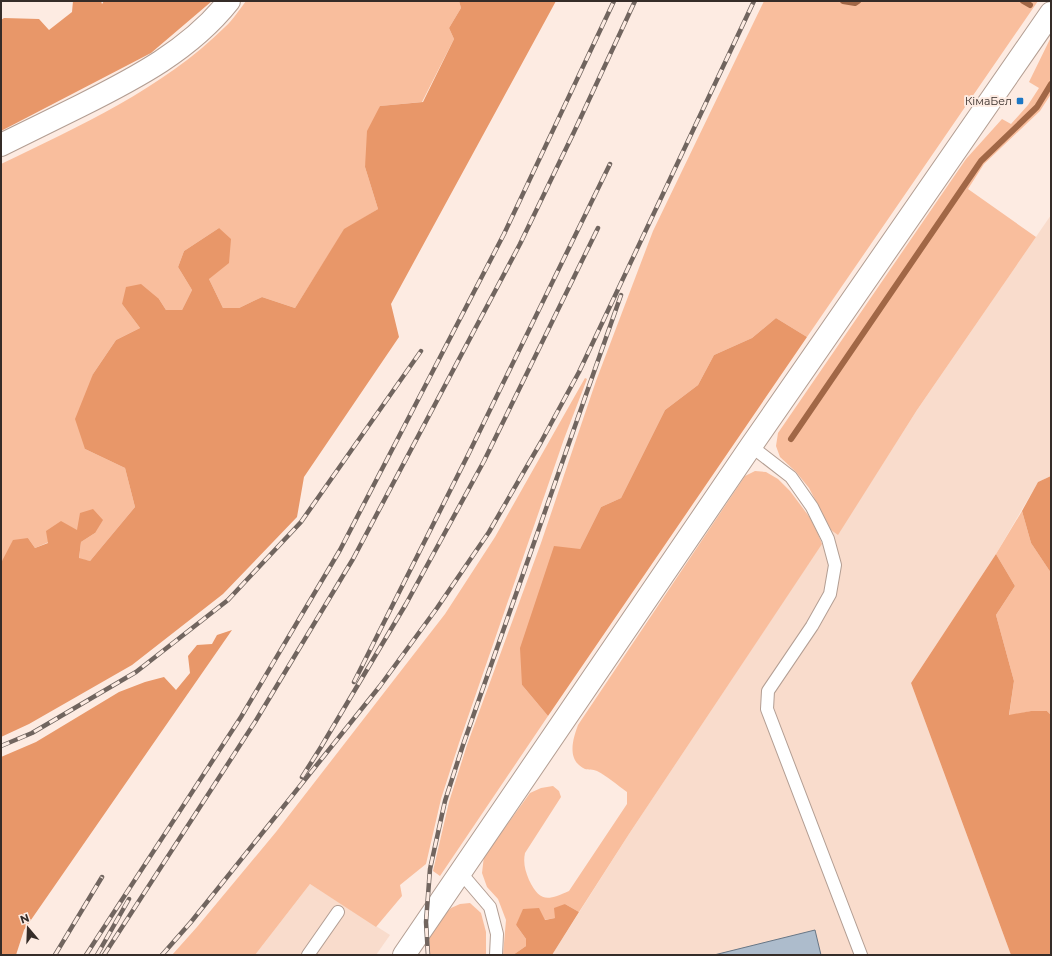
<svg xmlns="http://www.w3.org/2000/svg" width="1052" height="956" viewBox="0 0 1052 956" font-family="Montserrat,sans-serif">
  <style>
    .built { fill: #f9dccc }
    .green { fill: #f9be9d }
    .forest { fill: #e89769 }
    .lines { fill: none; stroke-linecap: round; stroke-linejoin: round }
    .stream { stroke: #a16746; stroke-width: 6 }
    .building { fill: #adbccc; stroke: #687685 }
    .lane-casing { stroke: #b39e93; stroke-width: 14 }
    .secondary-casing { stroke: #b39e93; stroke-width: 24 }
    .lane { stroke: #fff; stroke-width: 12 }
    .secondary { stroke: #fff; stroke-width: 22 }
    .rail-casing { stroke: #71655f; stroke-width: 4.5 }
    .rail { stroke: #fdebe2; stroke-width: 3; stroke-dasharray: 9; stroke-linecap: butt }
    .poi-dot { fill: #1c77c4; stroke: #fdebe2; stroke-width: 1.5 }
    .labels { text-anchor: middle; stroke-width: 4; stroke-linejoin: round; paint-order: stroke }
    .poi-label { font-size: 11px; fill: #352c28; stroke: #fdebe2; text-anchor: end }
  </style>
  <rect width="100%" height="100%" fill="#fdebe2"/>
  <g class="built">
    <polygon points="1051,215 1051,476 1038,482 996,554 911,683 1011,955 552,955 629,834 831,530 838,534 917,410"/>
    <polygon points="310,884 390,935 376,955 255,955"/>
  </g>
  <g class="green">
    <path d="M246,1H459L461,8L449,28L454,39L422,102L380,106L365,167L378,209L344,230L295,308L262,297L239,308H223L209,279L219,228L184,251L178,267L192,290L182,310H166L159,299L122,304L140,328L116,340L93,374L85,449L125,468L135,507L90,561L79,559L81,542L95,533L77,530L35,548L28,538L1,562V164C80,126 162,89 225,27C233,20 239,10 246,1Z"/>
    <polygon points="764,1 1038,1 807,337 776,318 752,338 714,355 698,385 665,410 621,498 601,507 580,549 522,685 548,716 440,876 433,871 449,802 467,745 541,543 596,381 653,231"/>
    <polygon points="1051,37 1051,94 1040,111 984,164 968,189 1036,237 917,410 838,535 831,530 809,488 796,472 780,457 776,446 778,433 966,159 1002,119 1011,124 1028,105 1039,88 1029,82"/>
    <polygon points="585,378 587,379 564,439 459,743 441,799 426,864 400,885 402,896 376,927 310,884 255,955 172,955 197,927 276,832 445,614 495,537"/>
    <path d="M755,471L766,472L778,479L790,491L814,523L822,544L629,834L579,912L565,904L555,918L516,925L526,939V946L513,955H503L506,920L498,899L487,887L482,873L484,856L530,793L541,788L553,786L559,791L561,797L525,853C523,863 525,870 529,880C540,902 547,901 569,891L627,804V792C617,785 607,776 597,771C593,769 588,770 585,769C566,760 573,739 578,725L745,476Z"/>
    <polygon points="1022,511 1031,543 1051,573 1051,715 1047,711 1031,711 1009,716 1014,681 996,615 1015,586 996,554"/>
    <polygon points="470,903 481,913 486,932 486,955 430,955 429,938 443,916 451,908 460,904"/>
  </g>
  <g class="forest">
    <polygon points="73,1 101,1 102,4 104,1 212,1 151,53 1,131 1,20 4,18 39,19 49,30 72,12"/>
    <polygon points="459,1 556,1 391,304 399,337 304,477 297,517 223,594 132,665 29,724 1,737 1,560 2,561 13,540 28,538 35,548 48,543 46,531 61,521 77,530 80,513 93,509 103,520 95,533 81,542 79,558 90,561 135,507 125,468 85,449 75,419 93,374 116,340 140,328 122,304 126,287 141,284 159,299 166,310 182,310 192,290 178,267 184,251 219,228 231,239 229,263 209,279 223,308 239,308 262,297 295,308 344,229 378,209 365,167 367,131 380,106 423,102 454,39 449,28 461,8"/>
    <polygon points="776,318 807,337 548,716 522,685 520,648 554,546 580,549 601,507 621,498 665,410 698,385 714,355 752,338"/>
    <polygon points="1051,476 1051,573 1031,543 1022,511 1038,482"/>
    <polygon points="996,554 1015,586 996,615 1014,681 1009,715 1031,711 1047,711 1051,715 1051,955 1011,955 911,683"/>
    <polygon points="232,630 24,930 16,955 1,955 1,757 36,742 119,692 145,682 164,677 176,690 190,673 188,656 197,645 212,644 217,635"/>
    <polygon points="565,904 579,912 552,955 513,955 526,946 526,939 516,925 523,909 539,908 545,920 555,918 554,908"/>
  </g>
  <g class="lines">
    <g class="stream">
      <polyline points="843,1 855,3 858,1"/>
      <polyline points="1023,1 1030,5"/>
      <polyline points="791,439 981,161 1037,107 1051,84"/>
    </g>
  </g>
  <polygon class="building" points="815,930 821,955 714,955"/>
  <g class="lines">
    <g class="lane-casing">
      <g id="lane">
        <polyline points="751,446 791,477 812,507 828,539 835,565 830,594 812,626 768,691 767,709 861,955"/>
        <polyline points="461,873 490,907 497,934 496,955"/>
        <polyline points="308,955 338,912"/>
      </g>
    </g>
    <g class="secondary-casing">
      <g id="secondary">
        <path d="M1,145C27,132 54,119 80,106C136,78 190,50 229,1"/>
        <polyline points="404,955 751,446 1051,13"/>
      </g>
    </g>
    <use href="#lane" class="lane"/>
    <use href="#secondary" class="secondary"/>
    <g class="rail-casing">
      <g id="rail">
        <polyline points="354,682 469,453 610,164"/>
        <polyline points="1,746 32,733 136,672 228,600 301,522 421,351"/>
        <polyline points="302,777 321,747 406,604 484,461 598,228"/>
        <polyline points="55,955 102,877"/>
        <polyline points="86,955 241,717 340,550 504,234 614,1"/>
        <polyline points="97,955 129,899"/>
        <polyline points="104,955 255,722 353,559 520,244 574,132 635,1"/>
        <polyline points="162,955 191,922 380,686 437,608 489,532 541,442 579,372 754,1"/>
        <polyline points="428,955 426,922 430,869 445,801 463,745 621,295"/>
      </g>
    </g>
    <use href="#rail" class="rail"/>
  </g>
  <rect class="poi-dot" x="1016" y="97" width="8" height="8" rx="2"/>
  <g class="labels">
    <g class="poi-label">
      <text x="1012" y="105">КімаБел</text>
    </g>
  </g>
  <rect width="1052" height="956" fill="none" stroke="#352c28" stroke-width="4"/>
  <g transform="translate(28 928) rotate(341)" stroke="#fdebe2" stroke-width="3" paint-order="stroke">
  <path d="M0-3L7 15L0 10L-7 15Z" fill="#352c28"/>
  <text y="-6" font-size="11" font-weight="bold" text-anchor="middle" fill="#352c28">N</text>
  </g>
</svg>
